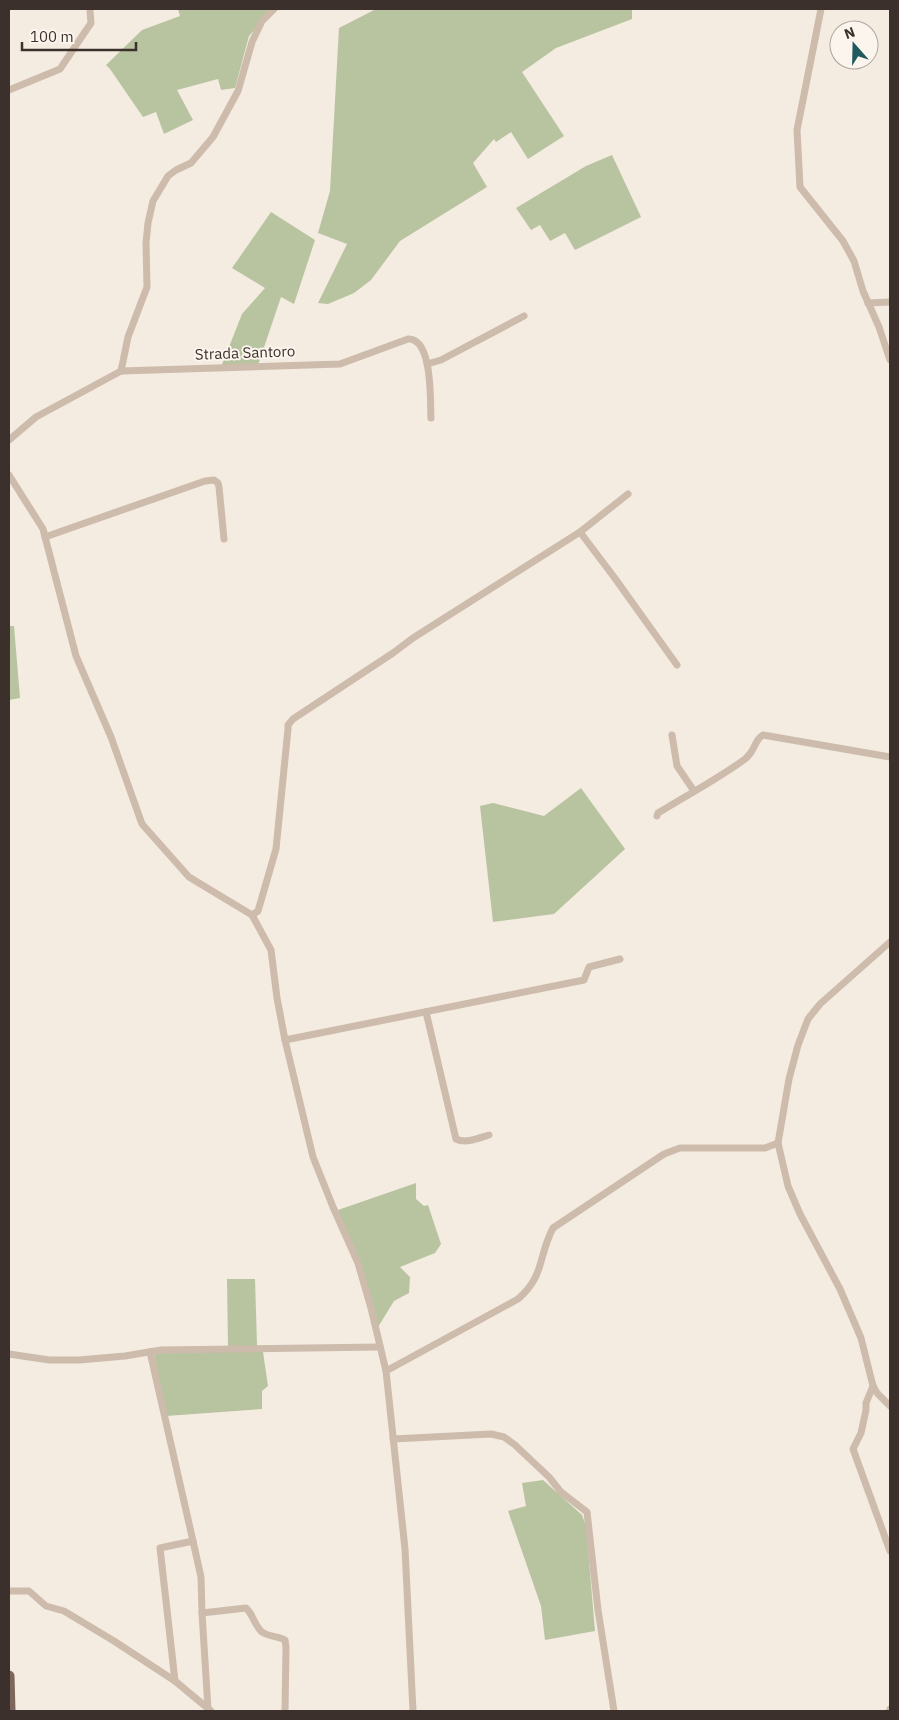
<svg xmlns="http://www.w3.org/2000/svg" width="899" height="1720" viewBox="0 0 899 1720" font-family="'IBM Plex Sans',sans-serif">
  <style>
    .green { fill: #b8c4a0 }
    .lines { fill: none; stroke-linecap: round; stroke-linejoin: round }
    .street { stroke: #cdbbac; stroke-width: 7 }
    .primary { stroke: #7d675c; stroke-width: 11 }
    .labels { text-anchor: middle; stroke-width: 4; stroke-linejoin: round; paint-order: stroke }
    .street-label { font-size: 15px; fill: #3b302b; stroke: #fbf5ee }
  </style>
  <rect width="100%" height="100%" fill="#f4ebe1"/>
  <g class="green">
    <polygon points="178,9 273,9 249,36 235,88 221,90 218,79 177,90 193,120 164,134 156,112 143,117 110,69 106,65 102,69 142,30 180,16"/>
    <polygon points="376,9 632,9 632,19 556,48 522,72 564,136 528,159 511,132 496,142 494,139 473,163 487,187 400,241 371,280 354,293 328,304 318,303 347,244 318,233 330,191 339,28"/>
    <polygon points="612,155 641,217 575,250 565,233 550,241 540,225 531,230 516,208 586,166"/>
    <polygon points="271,212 315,240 294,304 281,297 258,365 221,367 242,314 265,288 232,268"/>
    <polygon points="9,626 14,626 20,698 9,700"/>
    <polygon points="581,788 625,849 554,914 493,922 480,806 493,803 544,816"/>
    <polygon points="416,1183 416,1199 424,1206 428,1205 441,1244 435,1253 400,1267 410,1277 409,1293 394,1301 378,1327 338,1210"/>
    <polygon points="227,1279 255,1279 257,1345 263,1352 268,1386 262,1391 262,1409 166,1416 154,1354 228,1346"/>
    <polygon points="543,1480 582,1515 586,1526 595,1631 545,1640 541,1606 508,1511 526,1506 522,1483"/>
  </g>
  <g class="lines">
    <g class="street">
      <polyline points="821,9 797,130 800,187 843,241 854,261 863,291 879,327 890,360"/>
      <polyline points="9,90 60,69 91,23 90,11"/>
      <polyline points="868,303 890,302"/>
      <polyline points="427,364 441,360 524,316"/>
      <polyline points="121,371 128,337 147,287 146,243 148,223 153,201 168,176 176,170 191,163 213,137 238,91 252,42 262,21 274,9"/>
      <path d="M9,440L36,417L121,371L340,364L408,339C433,338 430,401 431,418"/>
      <polyline points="9,475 43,529 76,656 111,737 142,824 189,877 252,915 271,950 277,998 285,1040 313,1157 333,1207 358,1263 371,1308 386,1371 405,1549 413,1711"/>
      <polyline points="580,532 614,577 677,665"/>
      <polyline points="45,537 205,481 214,480 218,483 219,487 224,539"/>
      <polyline points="672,735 677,766 694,791"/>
      <path d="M657,816L658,813C687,795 718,779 745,759C756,750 754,740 763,735L890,757"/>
      <polyline points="252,915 258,911 276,849 288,729 288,725 293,719 393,653 413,638 580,532 628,494"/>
      <polyline points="890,942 820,1004 808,1019 798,1045 789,1079 778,1143 788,1186 800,1214 840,1289 861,1338 873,1386 877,1393 890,1406"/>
      <path d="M426,1012L456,1139C466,1144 479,1138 489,1135"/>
      <polyline points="285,1040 584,980 589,967 620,959"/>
      <polyline points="150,1352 193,1541"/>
      <polyline points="9,1354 49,1360 79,1360 125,1356 161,1350 380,1347"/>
      <path d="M386,1371L518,1299C545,1276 538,1256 553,1228L664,1154L680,1148H765L778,1143"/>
      <polyline points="873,1386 866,1403 866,1410 861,1433 853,1449 890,1551"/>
      <polyline points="393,1439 491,1434 504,1437 515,1445 549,1477 561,1492 587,1512 598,1610 614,1711"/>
      <polyline points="9,1591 29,1591 46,1606 64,1611 114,1641 175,1681 211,1711"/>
      <polyline points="202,1613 208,1709"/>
      <path d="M175,1681L160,1548L193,1541L201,1577L202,1613L246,1608C253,1614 254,1625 262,1632C269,1637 278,1636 285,1640L286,1647L285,1711"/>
      <polyline points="889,1711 890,1709"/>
    </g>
    <polyline class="primary" points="9,1676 10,1711"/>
  </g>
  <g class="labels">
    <g class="street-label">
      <text transform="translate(245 353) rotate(-2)" y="5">Strada Santoro</text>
    </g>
  </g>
  <rect width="899" height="1720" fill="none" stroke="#3b302b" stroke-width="20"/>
  <g transform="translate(854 45) rotate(340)"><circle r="24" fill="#fbf5ee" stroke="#aea6a0"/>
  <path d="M0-4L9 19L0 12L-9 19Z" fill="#1f5a5e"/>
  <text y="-8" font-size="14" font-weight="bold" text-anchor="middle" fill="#3b302b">N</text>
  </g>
  <path d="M22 42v8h114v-8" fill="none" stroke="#3b302b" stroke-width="2.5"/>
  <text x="30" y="42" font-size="15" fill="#3b302b" stroke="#fbf5ee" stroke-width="4" paint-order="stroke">100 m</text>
</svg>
